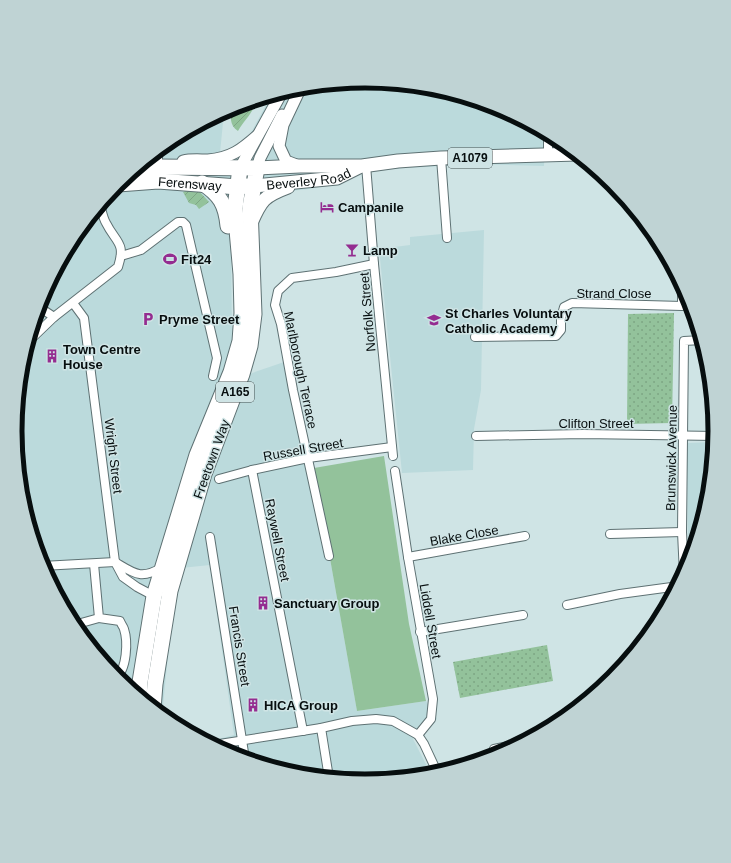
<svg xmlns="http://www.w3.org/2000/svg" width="731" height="863" viewBox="0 0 731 863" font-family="Helvetica,sans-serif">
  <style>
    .built { fill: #bbdadc }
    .grass { fill: url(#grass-dots) }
    .park { fill: #93c29b }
    .garden { fill: url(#garden-furrows) }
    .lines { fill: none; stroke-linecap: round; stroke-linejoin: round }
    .street-casing { stroke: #5e7173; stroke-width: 10 }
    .secondary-casing { stroke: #5e7173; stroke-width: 13 }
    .primary-casing { stroke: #5e7173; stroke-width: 15 }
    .highway-casing { stroke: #5e7173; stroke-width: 17 }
    .street { stroke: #fff; stroke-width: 8 }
    .secondary { stroke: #fff; stroke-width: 11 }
    .primary { stroke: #fff; stroke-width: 13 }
    .highway { stroke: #fff; stroke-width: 15 }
    .labels { text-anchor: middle; stroke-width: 3; stroke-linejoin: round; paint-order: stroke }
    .shield { fill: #cfe4e5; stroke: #434e4f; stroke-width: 1 }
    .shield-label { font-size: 12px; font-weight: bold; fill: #070e0f }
    .street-label { font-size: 13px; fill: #070e0f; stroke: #cfe4e5 }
    .poi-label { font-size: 13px; font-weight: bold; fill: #070e0f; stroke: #cfe4e5; text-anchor: start }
    .rim { fill: none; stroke: #070e0f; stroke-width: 5 }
  </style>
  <defs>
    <pattern id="grass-dots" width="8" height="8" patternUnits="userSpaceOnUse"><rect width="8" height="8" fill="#93c29b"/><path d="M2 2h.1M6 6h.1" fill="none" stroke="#7da684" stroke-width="1.8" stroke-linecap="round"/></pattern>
    <pattern id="garden-furrows" width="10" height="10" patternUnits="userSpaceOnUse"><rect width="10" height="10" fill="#93c29b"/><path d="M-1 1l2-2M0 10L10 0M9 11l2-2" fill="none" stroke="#7da684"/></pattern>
  </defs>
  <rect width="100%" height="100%" fill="#cfe4e5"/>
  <g class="built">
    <polygon points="366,81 434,88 500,108 545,132 544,166 477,164 373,170 309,189 225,198 231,229 232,342 223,383 290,360 314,468 357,711 426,701 437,719 413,739 432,776 365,782 297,775 231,755 206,742 234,735 210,565 181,568 169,645 162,716 118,679 74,626 42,565 22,500 15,431 22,363 42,297 74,237 118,184 171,140 224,112 220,153 231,151 248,138 271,96 297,88"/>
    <polygon points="484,230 481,390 474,429 473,470 402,473 379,249 410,245 410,237"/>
    <polygon points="715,442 709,500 694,549 688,550 687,443"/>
  </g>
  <g class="grass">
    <polygon points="674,313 672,423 627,424 628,314"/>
    <polygon points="547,645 553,681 460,698 453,662"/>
  </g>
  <polygon class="park" points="384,456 409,624 426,701 357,711 314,468"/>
  <g class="garden">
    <path d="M250,102L254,107C250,116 243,122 238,131C229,125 231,117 231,108Z"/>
    <polygon points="190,189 199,191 209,202 199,209 196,205 189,203 183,192"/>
  </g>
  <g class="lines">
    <g class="street-casing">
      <g id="street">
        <polyline points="158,151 158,167"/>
        <polyline points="548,155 548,134"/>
        <polyline points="441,158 447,238"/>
        <polyline points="366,165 374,264 393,456"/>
        <polyline points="121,256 141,250 178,222 183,222 186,225 217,358 213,376"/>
        <polyline points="73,303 84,318 115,562 123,577 137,587 154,596"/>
        <polyline points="39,307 54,317"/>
        <polyline points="475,337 556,336 561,330 561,318 564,307 572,303 682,306 682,285"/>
        <path d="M29,341L54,317L118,267C126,242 116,243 106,223C103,218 102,211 100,205"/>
        <polyline points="476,436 583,434 716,436"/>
        <polyline points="252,470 303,731"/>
        <polyline points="395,471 408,557 433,699 431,719 418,735"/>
        <polyline points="219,479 252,470 308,458 392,447"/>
        <polyline points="610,534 682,532"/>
        <polyline points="210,537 245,759"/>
        <polyline points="329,556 293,390 281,324 275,305 278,291 292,278 336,272 374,264"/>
        <polyline points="408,557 525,536"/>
        <path d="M115,562C135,574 141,580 163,567"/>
        <path d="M94,564L99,618L120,621C121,624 123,626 124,629C128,641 127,670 116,677"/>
        <polyline points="42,566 115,562"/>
        <polyline points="684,575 682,532 684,341 702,340"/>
        <polyline points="567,605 620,594 679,586"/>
        <polyline points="72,623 81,623 99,618"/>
        <polyline points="420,632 523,615"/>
        <polyline points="613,679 614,678"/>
        <polyline points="321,728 329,778"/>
        <polyline points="213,745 321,728 352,721 376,719 393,721 418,735 424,744 438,774"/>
        <polyline points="494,749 523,743"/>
      </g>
    </g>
    <g class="secondary-casing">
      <g id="secondary">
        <path d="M183,161C191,159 200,160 208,160C231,158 241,150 258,135"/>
        <polyline points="299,166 286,161 279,146 283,125 301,87"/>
        <polyline points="240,168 282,92"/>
        <polyline points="257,168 260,158 282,115"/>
      </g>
    </g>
    <g class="primary-casing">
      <g id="primary">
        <polyline points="257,168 300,166 362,166 398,161 441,158 578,154"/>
        <path id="s1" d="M254,186L337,178L359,167"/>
        <path d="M251,223C261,200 264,196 288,187"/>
      </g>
    </g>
    <g class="highway-casing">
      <g id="highway">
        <polyline points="137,168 158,167 257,168 250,207 254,314 250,346 242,374 204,474 170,591 155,684 153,709"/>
        <path d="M202,183C220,194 226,205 228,226"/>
        <path id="s2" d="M118,184L158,181L238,187L247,186"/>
        <polyline points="139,697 140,682 154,596 197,455 231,372 240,341 242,313 241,274 235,208 240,168"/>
      </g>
    </g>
    <use href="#street" class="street"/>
    <use href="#secondary" class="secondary"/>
    <use href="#primary" class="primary"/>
    <use href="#highway" class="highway"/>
  </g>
  <defs>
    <g id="hotel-bare" transform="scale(1.08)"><path d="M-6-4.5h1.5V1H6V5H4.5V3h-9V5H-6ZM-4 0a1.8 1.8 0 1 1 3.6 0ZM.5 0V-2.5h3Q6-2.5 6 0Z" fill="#942c90" stroke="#cfe4e5" stroke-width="2.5" paint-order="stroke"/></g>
    <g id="bar-bare" transform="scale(1.08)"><path d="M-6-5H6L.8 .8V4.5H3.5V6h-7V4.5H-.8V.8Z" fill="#942c90" stroke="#cfe4e5" stroke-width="2.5" paint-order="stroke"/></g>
    <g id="stadium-bare" transform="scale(1.08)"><path d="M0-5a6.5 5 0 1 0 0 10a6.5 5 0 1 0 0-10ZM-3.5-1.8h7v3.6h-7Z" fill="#942c90" stroke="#cfe4e5" stroke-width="2.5" paint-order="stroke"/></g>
    <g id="parking-bare" transform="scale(1.08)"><path d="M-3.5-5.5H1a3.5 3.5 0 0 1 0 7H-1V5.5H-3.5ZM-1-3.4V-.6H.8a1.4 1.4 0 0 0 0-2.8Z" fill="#942c90" stroke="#cfe4e5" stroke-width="2.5" paint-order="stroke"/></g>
    <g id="school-bare" transform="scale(1.08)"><path d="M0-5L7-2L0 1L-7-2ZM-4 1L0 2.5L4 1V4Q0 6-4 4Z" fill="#942c90" stroke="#cfe4e5" stroke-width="2.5" paint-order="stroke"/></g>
    <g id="building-bare" transform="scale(1.08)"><path d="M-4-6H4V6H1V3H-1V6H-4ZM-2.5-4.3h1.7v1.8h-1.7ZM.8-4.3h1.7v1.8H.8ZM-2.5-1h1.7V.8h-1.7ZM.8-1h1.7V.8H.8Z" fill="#942c90" stroke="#cfe4e5" stroke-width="2.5" paint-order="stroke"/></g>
  </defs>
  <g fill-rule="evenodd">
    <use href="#hotel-bare" x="327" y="207"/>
    <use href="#bar-bare" x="352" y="250"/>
    <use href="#stadium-bare" x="170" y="259"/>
    <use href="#parking-bare" x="148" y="319"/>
    <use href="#school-bare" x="434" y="320"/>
    <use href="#building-bare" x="52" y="356"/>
    <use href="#building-bare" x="263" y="603"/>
    <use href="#building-bare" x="253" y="705"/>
  </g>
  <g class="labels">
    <g class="shield">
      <rect x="448" y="148" width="44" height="20" rx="3"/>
      <rect x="216" y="382" width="38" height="20" rx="3"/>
    </g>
    <g class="shield-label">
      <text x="470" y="162">A1079</text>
      <text x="235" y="396">A165</text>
    </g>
    <g class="street-label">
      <text dy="5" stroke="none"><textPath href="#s1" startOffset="55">Beverley Road</textPath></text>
      <text dy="5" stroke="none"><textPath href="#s2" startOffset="72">Ferensway</textPath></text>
      <text x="614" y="298">Strand Close</text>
      <text transform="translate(367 312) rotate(-95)" y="5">Norfolk Street</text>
      <text transform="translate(301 370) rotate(78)" y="5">Marlborough Terrace</text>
      <text x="596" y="428">Clifton Street</text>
      <text transform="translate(303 449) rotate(-10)" y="5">Russell Street</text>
      <text transform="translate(114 456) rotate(83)" y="5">Wright Street</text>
      <text transform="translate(671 458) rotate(-89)" y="5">Brunswick Avenue</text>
      <text transform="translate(211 459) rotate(-70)" y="5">Freetown Way</text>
      <text transform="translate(464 535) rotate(-10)" y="5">Blake Close</text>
      <text transform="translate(278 540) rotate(79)" y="5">Raywell Street</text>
      <text transform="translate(431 621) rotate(80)" y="5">Liddell Street</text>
      <text transform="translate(240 646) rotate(81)" y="5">Francis Street</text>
    </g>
    <g class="poi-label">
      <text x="338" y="212">Campanile</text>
      <text x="363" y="255">Lamp</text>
      <text x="181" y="264">Fit24</text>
      <text x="445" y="318">St Charles Voluntary<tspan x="445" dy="15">Catholic Academy</tspan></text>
      <text x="159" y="324">Pryme Street</text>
      <text x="63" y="354">Town Centre<tspan x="63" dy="15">House</tspan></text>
      <text x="274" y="608">Sanctuary Group</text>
      <text x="264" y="710">HICA Group</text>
    </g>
  </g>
  <path d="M0 0H731V863H0ZM22 431a343 343 0 1 1 686 0a343 343 0 1 1-686 0Z" fill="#bfd3d4" fill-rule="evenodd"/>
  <path class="rim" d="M22 431a343 343 0 1 1 686 0a343 343 0 1 1-686 0Z"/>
</svg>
